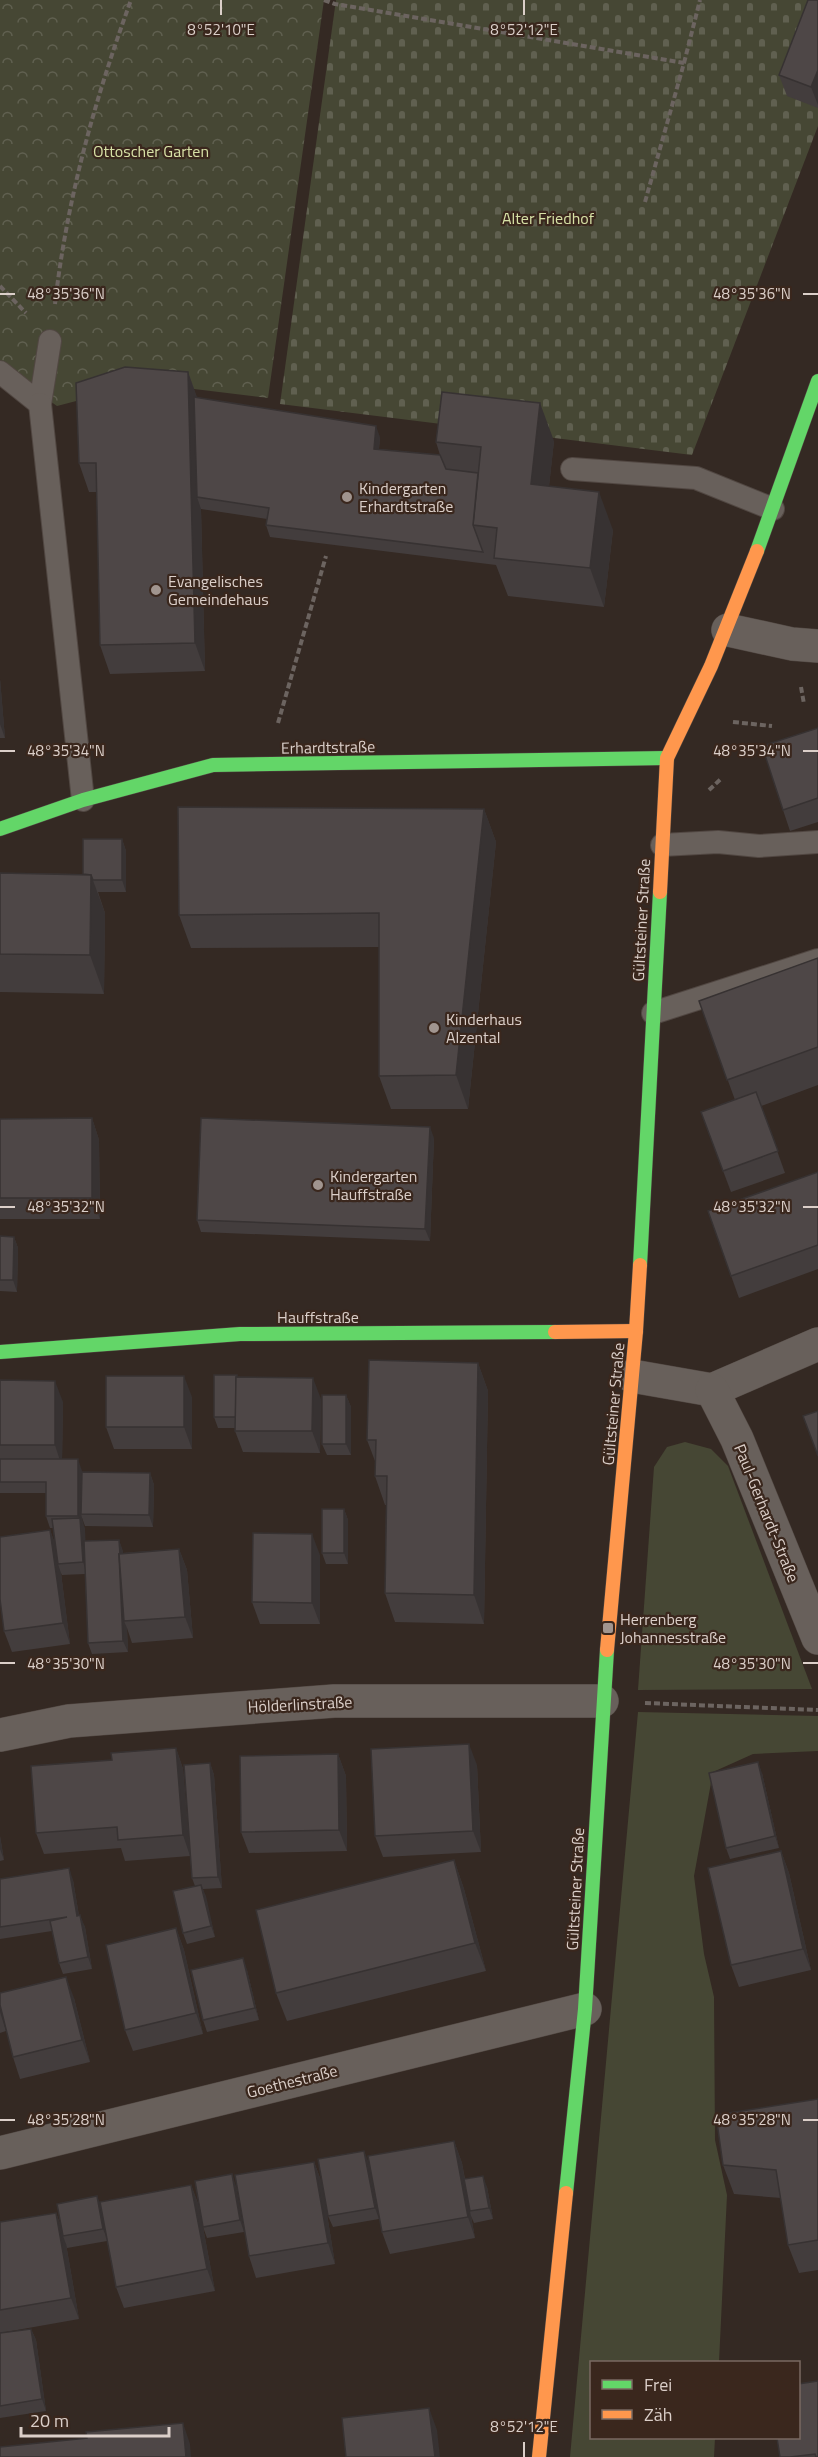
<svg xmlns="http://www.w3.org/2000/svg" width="818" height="2457" viewBox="0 0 818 2457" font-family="'Titillium Web',sans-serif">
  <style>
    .green { fill: #464734 }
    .forest { fill: url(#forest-crowns) }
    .cemetery { fill: url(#cemetery-stones) }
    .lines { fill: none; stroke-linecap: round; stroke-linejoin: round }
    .lane-casing { stroke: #514742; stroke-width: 24 }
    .street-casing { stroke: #514742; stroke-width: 34 }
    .fast-casing { stroke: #514742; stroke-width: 15 }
    .slow-casing { stroke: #514742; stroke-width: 15 }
    .path { stroke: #6c6460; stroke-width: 4; stroke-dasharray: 6 3; stroke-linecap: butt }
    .lane { stroke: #68605b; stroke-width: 22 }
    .street { stroke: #68605b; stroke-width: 33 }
    .fast { stroke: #63d668; stroke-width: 14 }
    .slow { stroke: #ff974d; stroke-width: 14 }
    .wall { fill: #433d3d }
    .shaded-wall { fill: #373232 }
    .building { fill: #4e4747; stroke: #373232; stroke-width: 1.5 }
    .ticks { fill: none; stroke: #dbcfc9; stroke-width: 2 }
    .poi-dot { fill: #a1958f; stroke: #3a271d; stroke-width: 2 }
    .labels { text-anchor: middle; stroke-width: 4.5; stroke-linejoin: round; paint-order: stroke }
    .park-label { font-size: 16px; fill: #d7e1a6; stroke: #3a271d }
    .poi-label { font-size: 16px; fill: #dbcfc9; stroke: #3a271d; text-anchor: start }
    .street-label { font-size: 16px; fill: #dbcfc9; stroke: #3a271d }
    .ticks-label { font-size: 15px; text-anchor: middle; fill: #dbcfc9; stroke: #3a271d; stroke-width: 4.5; stroke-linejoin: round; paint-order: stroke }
  </style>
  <defs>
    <pattern id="forest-crowns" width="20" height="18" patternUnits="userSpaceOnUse" patternTransform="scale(1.5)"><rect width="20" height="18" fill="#464734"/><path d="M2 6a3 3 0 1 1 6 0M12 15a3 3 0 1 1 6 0" fill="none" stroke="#606050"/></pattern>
    <pattern id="cemetery-stones" width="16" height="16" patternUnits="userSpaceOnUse" patternTransform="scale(1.5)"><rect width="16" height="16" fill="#464734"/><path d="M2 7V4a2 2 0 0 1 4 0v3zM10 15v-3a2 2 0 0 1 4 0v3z" fill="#606050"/></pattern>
  </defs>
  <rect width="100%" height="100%" fill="#342923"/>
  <g class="green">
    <polygon points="685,1442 711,1449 728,1466 812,1689 638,1690 654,1467 667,1447"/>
    <polygon points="638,1712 818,1716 818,1751 753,1754 713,1772 694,1876 704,1954 714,1997 715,2140 727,2195 719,2362 592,2362 592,2438 715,2438 714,2457 570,2457"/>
  </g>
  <polygon class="forest" points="0,0 324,0 268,398 145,383 57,406 0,366"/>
  <polygon class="cemetery" points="336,0 818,0 818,126 692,455 280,404"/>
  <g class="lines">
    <g class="lane-casing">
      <g id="lane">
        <polyline points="0,372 40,404 50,341"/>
        <polyline points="40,404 83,800"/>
        <polyline points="572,469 696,478 773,509"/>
        <polyline points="662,845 718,842 759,846 818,842"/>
        <polyline points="653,1013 818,960"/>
      </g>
    </g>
    <g class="street-casing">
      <g id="street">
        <polyline points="728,630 792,644 818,646"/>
        <polyline points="632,1376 712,1390 818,1344"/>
        <polyline points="712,1390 737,1439 818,1638"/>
        <polyline points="0,1735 69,1721 334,1701 602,1701"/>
        <polyline points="0,2153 585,2009"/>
      </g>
    </g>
    <g class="fast-casing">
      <g id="fast">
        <polyline points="757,551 818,381"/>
        <polyline points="0,829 83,800 213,765 667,758"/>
        <polyline points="640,1265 660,892"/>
        <polyline points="0,1352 240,1334 555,1332"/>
        <polyline points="566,2193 585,2009 607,1650"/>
      </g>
    </g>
    <g class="slow-casing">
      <g id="slow">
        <polyline points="660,892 667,758 711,666 757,551"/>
        <polyline points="555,1332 636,1331"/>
        <polyline points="607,1650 636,1331 640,1265"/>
        <polyline points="539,2457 566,2193"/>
      </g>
    </g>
    <g class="path">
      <polyline points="324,0 335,4 684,63 645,202"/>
      <polyline points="684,63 700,0"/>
      <polyline points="0,286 26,313"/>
      <path d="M55,304C67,198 95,99 131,0"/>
      <polyline points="801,687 804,704"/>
      <polyline points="733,722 772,726"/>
      <polyline points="278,723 326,556"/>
      <polyline points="709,790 722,778"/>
      <polyline points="645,1703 818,1710"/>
    </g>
    <use href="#lane" class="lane"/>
    <use href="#street" class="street"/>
    <use href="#fast" class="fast"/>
    <use href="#slow" class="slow"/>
  </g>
  <g class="wall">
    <polygon points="818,0 818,108 787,96 779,75"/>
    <polygon points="188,372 197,398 380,437 379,449 440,455 436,442 554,441 549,486 613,530 604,607 508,596 496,565 270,537 266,525 267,519 201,509 205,671 110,674 100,645 97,492 89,492 79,463"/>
    <polygon points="0,679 5,738 0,738"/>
    <polygon points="818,728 818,822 790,831 783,810"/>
    <polygon points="484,809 496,842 468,1109 391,1109 379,1076 379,947 191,948 179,915"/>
    <polygon points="122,839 126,851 126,892 98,892 105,913 104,994 0,992 0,873 83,874"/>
    <polygon points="818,958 818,1085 761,1106 785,1173 731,1192 701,1112 735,1100 699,1001"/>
    <polygon points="92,1118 99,1140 100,1219 0,1219 0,1119"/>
    <polygon points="434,1138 430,1241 201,1232 197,1220"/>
    <polygon points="818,1172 818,1269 739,1298 708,1211"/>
    <polygon points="0,1236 14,1237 18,1248 17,1292 0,1291"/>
    <polygon points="478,1363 488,1391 484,1624 395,1622 385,1593 386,1505 385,1505 375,1476 375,1461 367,1440"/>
    <polygon points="238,1377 321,1399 320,1453 243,1452 235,1431 235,1428 218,1428 214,1417"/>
    <polygon points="0,1380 63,1402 62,1459 82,1471 82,1472 150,1473 154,1485 153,1527 85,1526 82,1518 82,1523 85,1529 85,1541 119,1540 123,1553 179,1549 187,1570 193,1638 132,1643 127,1628 128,1652 92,1654 88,1643 85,1574 62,1575 61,1573 70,1644 12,1652 4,1631 50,1530 55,1544 53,1528 50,1528 46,1516 46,1493 0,1493"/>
    <polygon points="346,1395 351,1407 351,1455 327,1455 322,1444"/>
    <polygon points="192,1397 192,1449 114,1449 106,1427"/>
    <polygon points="344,1509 348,1520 348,1564 326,1564 322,1553"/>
    <polygon points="320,1555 320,1624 260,1624 252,1602"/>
    <polygon points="176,1748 183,1769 189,1840 210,1763 214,1775 222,1888 203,1889 215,1937 187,1944 183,1933 195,1886 192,1878 190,1856 125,1861 121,1848 44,1854 36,1833 112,1760"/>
    <polygon points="338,1754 346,1776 347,1851 249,1853 241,1832"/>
    <polygon points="477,1765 481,1852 383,1857 375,1836"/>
    <polygon points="762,1773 779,1848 730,1859 726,1848"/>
    <polygon points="0,1836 4,1860 0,1861"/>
    <polygon points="781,1851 789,1873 811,1970 739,1987 731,1965"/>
    <polygon points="454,1860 464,1889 486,1971 287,2021 276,1993"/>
    <polygon points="0,1879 73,1880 79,1916 85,1927 92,1969 63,1974 59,1963 52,1931 0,1939"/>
    <polygon points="176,1928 184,1950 203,2034 133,2051 125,2030"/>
    <polygon points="247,1970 259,2020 207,2032 203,2020"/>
    <polygon points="74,1998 90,2062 20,2079 13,2057"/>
    <polygon points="0,2006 6,2031 0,2033"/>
    <polygon points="818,2099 818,2270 799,2273 788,2245 781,2198 734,2194 723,2165"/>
    <polygon points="454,2141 462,2163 465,2179 487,2187 493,2219 474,2223 471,2216 475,2238 390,2254 382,2232"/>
    <polygon points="314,2162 322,2183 335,2264 256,2278 249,2256"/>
    <polygon points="369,2163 379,2219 333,2227 328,2216"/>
    <polygon points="191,2185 199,2206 215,2291 124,2308 116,2287 107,2241 67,2248 66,2244 79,2319 0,2333 0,2222 56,2213 61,2226 100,2204"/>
    <polygon points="236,2186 244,2232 207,2238 203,2227"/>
    <polygon points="31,2329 36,2340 46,2411 0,2418 0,2333"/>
    <polygon points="818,2381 818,2457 780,2457"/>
  </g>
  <g class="shaded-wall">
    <polygon points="818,70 818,105 811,87"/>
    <polygon points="188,372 198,400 197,497 201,509 205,671 195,643"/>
    <polygon points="540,403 554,441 545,523 531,484"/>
    <polygon points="376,426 380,437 378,460 374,449"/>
    <polygon points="599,492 613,530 604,607 590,568"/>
    <polygon points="0,679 5,738 0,724"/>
    <polygon points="484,809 496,842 468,1109 456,1075"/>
    <polygon points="122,839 126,851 126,892 122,880"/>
    <polygon points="91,875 105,913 104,994 90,955"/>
    <polygon points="92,1118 99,1140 100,1219 92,1198"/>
    <polygon points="430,1127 434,1138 430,1241 425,1229"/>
    <polygon points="14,1237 18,1248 17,1292 13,1280"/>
    <polygon points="478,1363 488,1391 484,1624 474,1595"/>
    <polygon points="184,1376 192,1397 192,1449 184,1427"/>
    <polygon points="313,1378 321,1399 320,1453 312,1431"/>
    <polygon points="55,1381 63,1402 62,1467 55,1445"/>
    <polygon points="346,1395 351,1407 351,1455 346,1444"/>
    <polygon points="78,1459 82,1471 82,1514 81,1514 85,1529 87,1574 83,1562 81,1523 78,1516"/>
    <polygon points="150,1473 154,1485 153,1527 149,1515"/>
    <polygon points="344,1509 348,1520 348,1564 344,1553"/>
    <polygon points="50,1530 58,1551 58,1564 61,1573 70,1644 63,1623"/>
    <polygon points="312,1534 320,1555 320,1624 312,1603"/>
    <polygon points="119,1540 123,1551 126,1621 124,1621 127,1628 128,1652 123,1641"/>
    <polygon points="179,1549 187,1570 193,1638 185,1617"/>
    <polygon points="469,1744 477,1765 481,1852 473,1831"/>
    <polygon points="176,1748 183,1769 190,1856 183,1835"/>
    <polygon points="338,1754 346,1776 347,1851 339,1830"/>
    <polygon points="758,1762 762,1773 779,1848 775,1836"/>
    <polygon points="210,1763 214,1775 222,1888 218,1877"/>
    <polygon points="0,1836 4,1860 0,1849"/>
    <polygon points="781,1851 789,1873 811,1970 803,1949"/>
    <polygon points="454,1860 464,1889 486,1971 475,1943"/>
    <polygon points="69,1868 73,1880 81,1927 77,1916"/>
    <polygon points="201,1885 206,1896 215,1937 211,1926"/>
    <polygon points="80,1915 85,1927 92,1969 88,1957"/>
    <polygon points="176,1928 184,1950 203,2034 196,2013"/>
    <polygon points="243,1958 247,1970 259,2020 255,2008"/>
    <polygon points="66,1977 74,1998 90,2062 82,2040"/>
    <polygon points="0,2006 6,2031 0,2012"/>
    <polygon points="454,2141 462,2163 470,2211 475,2238 468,2217"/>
    <polygon points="364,2151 369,2163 379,2219 375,2208"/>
    <polygon points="314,2162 322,2183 335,2264 328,2243"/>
    <polygon points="232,2174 236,2186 244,2232 240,2220"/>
    <polygon points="483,2176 487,2187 493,2219 489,2208"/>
    <polygon points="191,2185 199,2206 215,2291 207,2269"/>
    <polygon points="97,2196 102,2208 108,2241 103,2229"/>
    <polygon points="56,2213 64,2234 63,2236 66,2244 79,2319 71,2298"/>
    <polygon points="31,2329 36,2340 46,2411 42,2399"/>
    <polygon points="429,2408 437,2430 440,2457 435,2457"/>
    <polygon points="183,2423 190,2444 191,2457 186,2457"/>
  </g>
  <g class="building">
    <polygon points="808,0 818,0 818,70 811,87 779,75"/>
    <polygon points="125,367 188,372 195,643 100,645 96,463 79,463 76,383"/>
    <polygon points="442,392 540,403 531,484 599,492 590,568 494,558 497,528 473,525 481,447 436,442"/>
    <polygon points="194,397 376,426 374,449 440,455 446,469 478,473 473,525 483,552 266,525 269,508 197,497"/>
    <polygon points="818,728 818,798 783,810 762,746"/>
    <polygon points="178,807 484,809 456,1075 379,1076 379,913 179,915"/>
    <polygon points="83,839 122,839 122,880 93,880 91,875 83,874"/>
    <polygon points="0,873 91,875 90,955 0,954"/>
    <polygon points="818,958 818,1047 727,1080 699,1001"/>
    <polygon points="756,1092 778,1151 723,1171 701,1112"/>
    <polygon points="92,1118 92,1198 0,1198 0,1119"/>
    <polygon points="201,1118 430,1127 425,1229 197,1220"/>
    <polygon points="818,1172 818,1245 731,1276 708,1211"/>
    <polygon points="0,1236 14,1237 13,1280 0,1280"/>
    <polygon points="369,1360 478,1363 474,1595 385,1593 387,1476 375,1476 376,1440 367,1440"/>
    <polygon points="214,1375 237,1375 237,1377 236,1377 236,1417 214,1417"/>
    <rect x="106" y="1376" width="78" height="51"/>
    <polygon points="236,1377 313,1378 312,1431 235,1431"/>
    <polygon points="0,1380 55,1381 55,1445 0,1445"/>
    <rect x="322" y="1395" width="24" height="49"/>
    <polygon points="818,1411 818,1456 803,1416"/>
    <polygon points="0,1459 78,1459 78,1516 46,1516 46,1482 0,1482"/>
    <polygon points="82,1472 150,1473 149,1515 81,1514"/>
    <rect x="322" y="1509" width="22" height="44"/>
    <polygon points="80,1518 83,1562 58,1564 52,1519"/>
    <polygon points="50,1530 63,1623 4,1631 0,1599 0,1537"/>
    <polygon points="253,1533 312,1534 312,1603 252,1602"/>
    <polygon points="119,1540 120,1554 119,1554 123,1641 88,1643 84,1541"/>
    <polygon points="179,1549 185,1617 124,1621 119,1554"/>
    <polygon points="469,1744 473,1831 375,1836 371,1749"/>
    <polygon points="176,1748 183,1835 118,1840 117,1827 36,1833 31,1766 112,1760 111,1753"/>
    <polygon points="338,1754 339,1830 241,1832 240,1756"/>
    <polygon points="758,1762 775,1836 726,1848 709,1773"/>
    <polygon points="210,1763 218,1877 192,1878 184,1765"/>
    <polygon points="781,1851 803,1949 731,1965 708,1868"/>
    <polygon points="454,1860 475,1943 276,1993 256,1910"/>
    <polygon points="69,1868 77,1916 80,1915 88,1957 59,1963 50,1921 67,1917 0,1927 0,1879"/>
    <polygon points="201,1885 211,1926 183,1933 173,1891"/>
    <polygon points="176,1928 196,2013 125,2030 106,1945"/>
    <polygon points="243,1958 255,2008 203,2020 191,1970"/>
    <polygon points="66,1977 82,2040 13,2057 0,2005 0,1993"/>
    <polygon points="818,2099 818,2240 788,2245 776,2170 723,2165 716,2115"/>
    <polygon points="454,2141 468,2217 382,2232 368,2156"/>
    <polygon points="364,2151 375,2208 328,2216 318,2159"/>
    <polygon points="314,2162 328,2243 249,2256 235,2175"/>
    <polygon points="232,2174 240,2220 203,2227 195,2181"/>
    <polygon points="483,2176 489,2208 470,2211 464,2179"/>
    <polygon points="191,2185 207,2269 116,2287 100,2202"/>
    <polygon points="97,2196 103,2229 63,2236 57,2204"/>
    <polygon points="56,2213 71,2298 0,2310 0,2222"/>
    <polygon points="31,2329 42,2399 0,2406 0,2333"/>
    <polygon points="818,2381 818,2457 816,2457 815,2454 790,2457 780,2457 777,2438 798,2438 798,2384"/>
    <polygon points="429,2408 435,2457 346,2457 342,2418"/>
    <polygon points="183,2423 186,2457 0,2457 0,2447 87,2438 86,2432"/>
  </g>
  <path class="ticks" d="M221,0V15M524,0V15M0,294H15M803,294H818M0,751H15M803,751H818M0,1207H15M803,1207H818M0,1663H15M803,1663H818M0,2120H15M803,2120H818M524,2442V2457"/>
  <g class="poi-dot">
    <circle cx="347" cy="497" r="6"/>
    <circle cx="156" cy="590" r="6"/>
    <circle cx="434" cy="1028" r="6"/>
    <circle cx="318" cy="1185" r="6"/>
    <rect x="602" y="1622" width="12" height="12" rx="3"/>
  </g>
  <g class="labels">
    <g class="park-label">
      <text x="151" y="157">Ottoscher Garten</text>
      <text x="548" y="224">Alter Friedhof</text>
    </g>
    <g class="poi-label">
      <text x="359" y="494">Kindergarten<tspan x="359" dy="18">Erhardtstraße</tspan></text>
      <text x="168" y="587">Evangelisches<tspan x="168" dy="18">Gemeindehaus</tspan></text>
      <text x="446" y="1025">Kinderhaus<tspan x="446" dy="18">Alzental</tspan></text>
      <text x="330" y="1182">Kindergarten<tspan x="330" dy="18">Hauffstraße</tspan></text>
      <text x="620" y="1625">Herrenberg<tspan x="620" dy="18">Johannesstraße</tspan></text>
    </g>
    <g class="street-label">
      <text transform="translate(328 747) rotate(-1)" y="6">Erhardtstraße</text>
      <text transform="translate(641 920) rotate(-87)" y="6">Gültsteiner Straße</text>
      <text x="318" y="1323">Hauffstraße</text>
      <text transform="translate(613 1404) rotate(-85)" y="6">Gültsteiner Straße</text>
      <text transform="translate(767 1513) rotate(68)" y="6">Paul-Gerhardt-Straße</text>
      <text transform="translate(300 1704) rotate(-3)" y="6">Hölderlinstraße</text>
      <text transform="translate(575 1889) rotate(-87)" y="6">Gültsteiner Straße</text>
      <text transform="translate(292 2081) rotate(-14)" y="6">Goethestraße</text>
    </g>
  </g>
  <g class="ticks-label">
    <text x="221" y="35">8°52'10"E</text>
    <text x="524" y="35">8°52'12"E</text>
    <text x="66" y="299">48°35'36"N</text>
    <text x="752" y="299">48°35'36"N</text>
    <text x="66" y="756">48°35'34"N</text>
    <text x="752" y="756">48°35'34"N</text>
    <text x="66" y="1212">48°35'32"N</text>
    <text x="752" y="1212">48°35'32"N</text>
    <text x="66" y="1669">48°35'30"N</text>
    <text x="752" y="1669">48°35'30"N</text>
    <text x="66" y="2125">48°35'28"N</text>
    <text x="752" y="2125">48°35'28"N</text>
    <text x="524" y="2432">8°52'12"E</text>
  </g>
  <rect x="590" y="2361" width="210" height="78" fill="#3a271d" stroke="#7a6a62" stroke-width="1.5"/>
  <rect x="602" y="2380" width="30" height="9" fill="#63d668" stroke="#7a6a62" stroke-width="1.5"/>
  <text x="644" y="2391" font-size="18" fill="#dbcfc9">Frei</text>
  <rect x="602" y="2410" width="30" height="9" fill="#ff974d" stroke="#7a6a62" stroke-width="1.5"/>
  <text x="644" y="2421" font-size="18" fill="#dbcfc9">Zäh</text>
  <path d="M21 2427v9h148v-9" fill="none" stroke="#dbcfc9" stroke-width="3"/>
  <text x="30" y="2427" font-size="18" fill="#dbcfc9" stroke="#3a271d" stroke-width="4.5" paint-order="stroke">20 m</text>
</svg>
